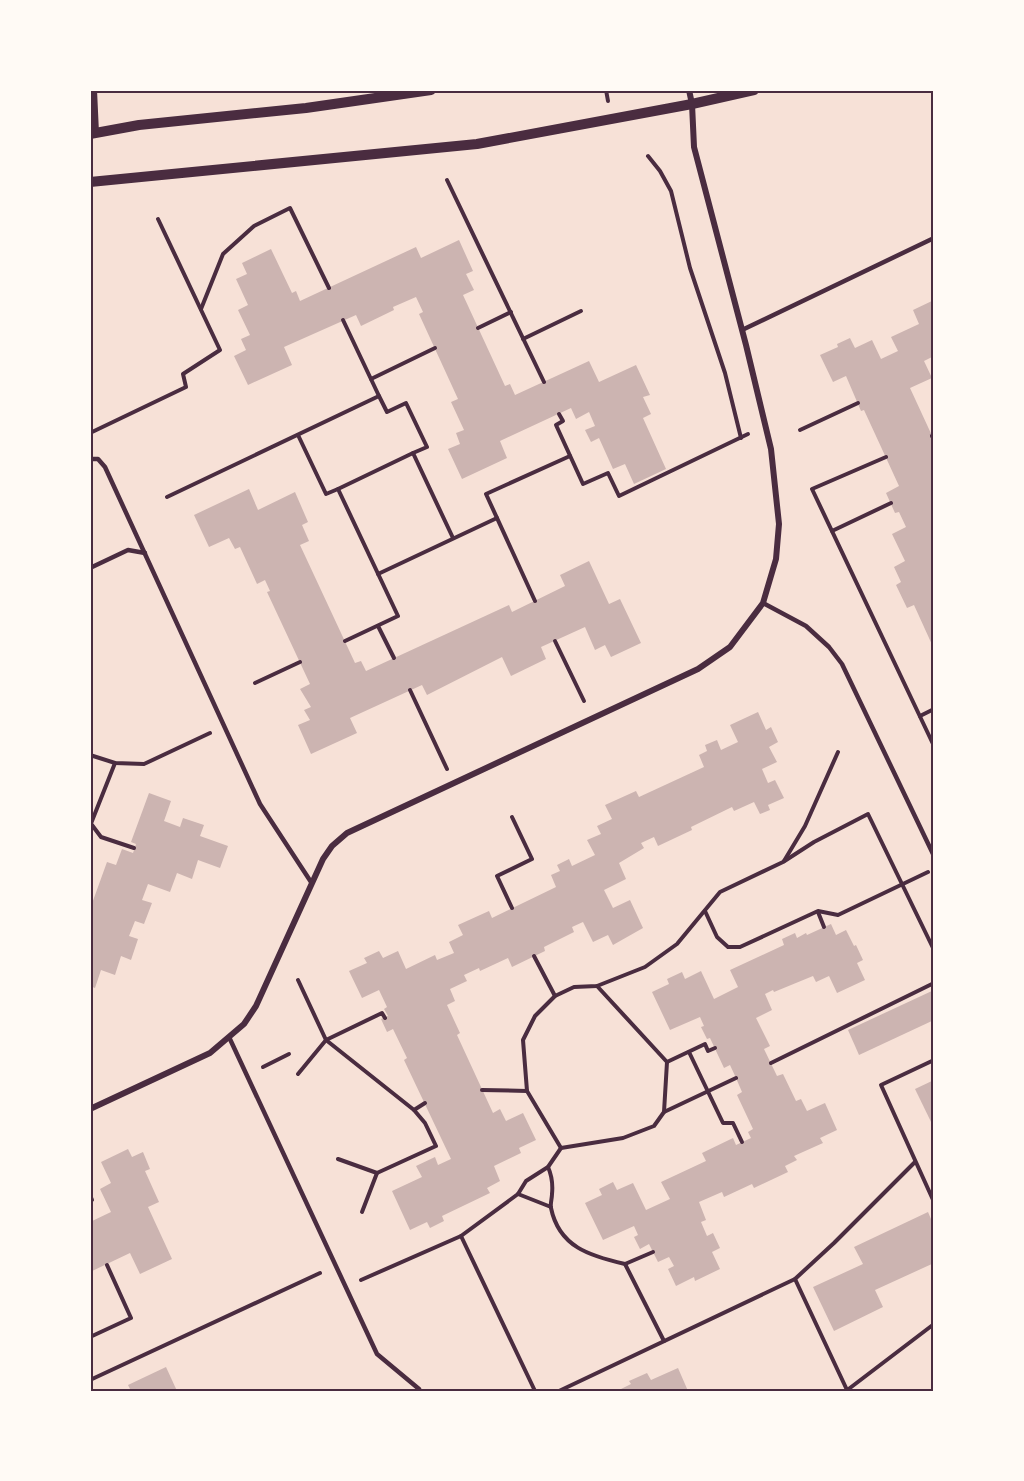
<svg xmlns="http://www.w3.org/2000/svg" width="1024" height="1481" viewBox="0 0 1024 1481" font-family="'Libre Baskerville',serif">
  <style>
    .building { fill: #ccb4b1 }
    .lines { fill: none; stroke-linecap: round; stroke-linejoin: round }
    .path { stroke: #4a2c40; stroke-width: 4 }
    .service { stroke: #4a2c40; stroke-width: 4.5 }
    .minor { stroke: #4a2c40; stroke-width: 6 }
    .tertiary { stroke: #4a2c40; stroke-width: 10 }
    .neatline { fill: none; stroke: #4a2c40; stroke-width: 2 }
  </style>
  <rect width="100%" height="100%" fill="#f7e1d7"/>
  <g class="building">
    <polygon points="459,240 473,271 466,274 474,290 463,295 505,386 510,384 515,395 589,361 599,382 636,365 650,395 643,397 651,414 643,418 666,469 634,484 625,464 613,469 599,438 591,442 585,430 595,426 589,412 576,419 571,408 500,441 507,458 462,479 448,449 460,444 456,433 464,430 451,402 458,399 419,314 423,312 416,297 393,307 394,310 361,326 356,315 284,347 292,365 248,385 234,356 246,350 241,339 250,335 238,310 248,305 236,279 247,274 242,263 271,249 292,293 296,291 300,301 416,247 421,258"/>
    <polygon points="934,300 934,356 924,361 932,378 910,388 934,440 934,535 932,536 934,549 932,550 934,554 934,649 914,605 907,608 896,585 901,582 894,567 905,561 892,534 906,527 899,512 895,513 886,493 899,486 864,410 861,411 846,376 833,382 820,355 838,347 837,344 850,338 855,348 872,340 881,359 898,351 891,337 919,324 913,310"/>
    <polygon points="249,489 258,510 295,492 308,522 302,525 309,541 300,545 355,663 361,661 366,671 509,605 512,612 565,586 560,575 589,561 609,604 620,599 641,643 611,657 605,645 595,650 585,627 541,647 546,659 511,676 502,657 427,695 422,685 350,718 357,733 311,754 298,725 310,720 304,710 311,707 300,689 310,684 267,592 270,591 265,580 257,584 240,547 235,549 229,538 209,547 194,515"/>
    <polygon points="758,712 766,730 771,727 778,742 769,747 777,762 762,769 768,783 775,780 784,798 768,805 770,810 760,814 754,802 734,811 732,807 691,827 692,830 658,846 654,837 641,843 644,848 619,863 626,879 604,890 613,908 630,900 643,928 613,945 608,935 593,942 583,922 572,927 574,932 544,947 545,951 512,967 508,958 480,971 479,968 464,975 467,981 450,989 455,1001 447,1005 460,1033 457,1035 493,1113 500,1109 506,1121 523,1113 536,1140 519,1148 521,1153 494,1166 500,1181 487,1188 490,1193 442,1216 444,1221 430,1228 427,1222 410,1230 392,1191 422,1177 416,1166 435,1157 438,1165 451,1159 404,1060 407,1058 393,1029 387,1032 381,1019 388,1016 384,1009 387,1007 379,990 362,998 349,971 367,963 364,958 379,951 383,958 398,951 406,969 435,955 437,960 454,953 449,942 463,935 458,925 489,911 492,918 556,887 551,875 560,871 557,865 569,859 572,866 595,855 587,840 601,834 597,826 612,819 605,805 636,791 639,797 704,767 699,755 707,751 705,745 717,740 721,750 738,742 730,725"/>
    <polygon points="149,793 171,801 164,821 180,827 183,818 204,825 200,836 228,846 220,868 198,860 192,879 177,873 170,892 148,884 142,900 152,903 144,924 135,921 129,936 138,939 131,960 121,956 115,975 101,970 95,988 90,986 90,909 107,862 116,865 122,849 133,853 136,844 131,842"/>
    <polygon points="831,924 836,935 846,930 854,946 856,945 863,960 857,963 865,980 837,993 829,976 816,982 813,976 774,992 773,990 765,994 772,1010 756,1018 770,1046 764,1049 777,1076 783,1074 796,1101 801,1099 807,1111 825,1103 837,1130 820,1138 823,1143 794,1156 797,1160 785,1166 788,1172 754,1188 752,1184 724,1197 722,1192 699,1202 706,1220 701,1222 707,1236 713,1233 720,1248 712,1252 720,1269 695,1281 694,1277 676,1286 668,1269 674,1266 669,1257 658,1262 649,1244 640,1249 634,1237 638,1235 634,1226 603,1240 585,1203 602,1195 599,1189 613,1182 617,1190 633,1183 646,1210 670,1199 661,1182 706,1161 702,1153 733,1138 736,1145 751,1138 748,1132 753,1129 737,1095 742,1092 736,1078 730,1065 724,1068 710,1038 707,1039 701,1027 704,1026 700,1017 670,1030 652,992 669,984 667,979 682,972 685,979 701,971 714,999 738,987 730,970 784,945 782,939 795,933 797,938 806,933 807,935"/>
    <polygon points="934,990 934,1020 859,1055 848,1030"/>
    <polygon points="934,1080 934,1128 915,1089"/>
    <polygon points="128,1149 132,1157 143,1152 150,1169 145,1171 159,1202 148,1207 172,1259 140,1274 130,1253 90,1272 90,1222 111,1212 100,1189 111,1183 101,1162"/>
    <polygon points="928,1212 934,1226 934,1263 875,1290 883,1307 834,1331 813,1287 863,1264 854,1247"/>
    <polygon points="166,1367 177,1391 131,1391 128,1385"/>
    <polygon points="678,1368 688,1391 617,1391 631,1384 629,1381 647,1373 651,1380"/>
  </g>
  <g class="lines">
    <g class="path">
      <polyline points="606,90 608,101"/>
      <polyline points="648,156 660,171 671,191 690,268 725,373 741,438"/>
      <polyline points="447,180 544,382"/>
      <polyline points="201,309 223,254 254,226 290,208 329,288"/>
      <polyline points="343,320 379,396"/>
      <polyline points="478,328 511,312"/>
      <polyline points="523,339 581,311"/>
      <polyline points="371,379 435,348"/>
      <polyline points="559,414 563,421 556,425 583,484 608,473 619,496 748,434"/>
      <polyline points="800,430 858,403"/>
      <polyline points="90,433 186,387 183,374 220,350 158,219"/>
      <polyline points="298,435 326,494 338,489 398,616 345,641"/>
      <polyline points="932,436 934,435"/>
      <polyline points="886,457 812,489 934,746"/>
      <polyline points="338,489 413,453"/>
      <polyline points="167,497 379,396 387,412 406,403 427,447 413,453 453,538"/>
      <polyline points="832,531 891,503"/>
      <polyline points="378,574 497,518"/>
      <polyline points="535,601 486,494 570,456"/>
      <polyline points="378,626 394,658"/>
      <polyline points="555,641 584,701"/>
      <polyline points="255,683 300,662"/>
      <polyline points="410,690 447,769"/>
      <polyline points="920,716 934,709"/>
      <polyline points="90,755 115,763 144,764 210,733"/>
      <polyline points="92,825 101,837 134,848"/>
      <polyline points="90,826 115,763"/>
      <polyline points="784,861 805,826 838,752"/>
      <polyline points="512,908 497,876 532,859 512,817"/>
      <polyline points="705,911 717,937 728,947 740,947 818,911 838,915 928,872"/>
      <polyline points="818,912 824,927"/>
      <polyline points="534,956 555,996"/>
      <polyline points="298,980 326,1040 414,1110 425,1123 436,1146 377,1173 338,1159"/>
      <polyline points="597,986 667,1062 664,1112"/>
      <polyline points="689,1052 723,1123 733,1123 742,1142"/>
      <polyline points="934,1060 881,1085 934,1202"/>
      <polyline points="667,1062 705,1044 708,1051 715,1048"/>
      <polyline points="771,1063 934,983"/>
      <polyline points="263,1067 289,1054"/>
      <polyline points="298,1074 326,1040 382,1013 385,1018"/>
      <polyline points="482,1090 527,1091"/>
      <polyline points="414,1110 425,1103"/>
      <polyline points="561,1148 527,1091 523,1040 535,1016 555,996 574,987 597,986 645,967 677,944 720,892 783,862 814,842 868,814 934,950"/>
      <path d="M548,1167C552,1176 553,1184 552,1194C552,1199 550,1204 551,1208C559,1247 590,1256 625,1264L664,1341"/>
      <polyline points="518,1194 551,1207"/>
      <polyline points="90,1195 92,1200 90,1201"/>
      <polyline points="362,1212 377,1173"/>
      <polyline points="461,1236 535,1391"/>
      <polyline points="625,1264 653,1252"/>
      <polyline points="795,1279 847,1390"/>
      <polyline points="361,1280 461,1236 518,1194 526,1181 548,1167 561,1148 623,1138 654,1126 664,1112 736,1078"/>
      <polyline points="90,1337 131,1318 107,1265"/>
      <polyline points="90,1380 320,1273"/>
      <polyline points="559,1391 795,1279 834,1243 915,1162"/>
      <polyline points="846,1391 934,1324"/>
    </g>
    <g class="service">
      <polyline points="742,330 934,238"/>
      <polyline points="90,459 98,459 105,467 260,804 311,882"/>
      <polyline points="90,568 128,550 145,553"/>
      <polyline points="763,603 806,626 829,647 842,664 934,856"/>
      <polyline points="229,1037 377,1354 419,1389"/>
    </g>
    <g class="minor">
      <polyline points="94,90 96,133"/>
      <polyline points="90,1109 210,1053 244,1024 256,1006 323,859 332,846 347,833 698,669 730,647 763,603 776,559 779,524 771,449 746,345 694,147 692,104 689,90"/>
    </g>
    <g class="tertiary">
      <polyline points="90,134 139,125 306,108 431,90"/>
      <polyline points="90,182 477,144 692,104 754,90"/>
    </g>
  </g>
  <rect width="1024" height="1481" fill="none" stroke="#fffaf5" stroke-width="183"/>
  <rect x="92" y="92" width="840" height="1298" class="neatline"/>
</svg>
